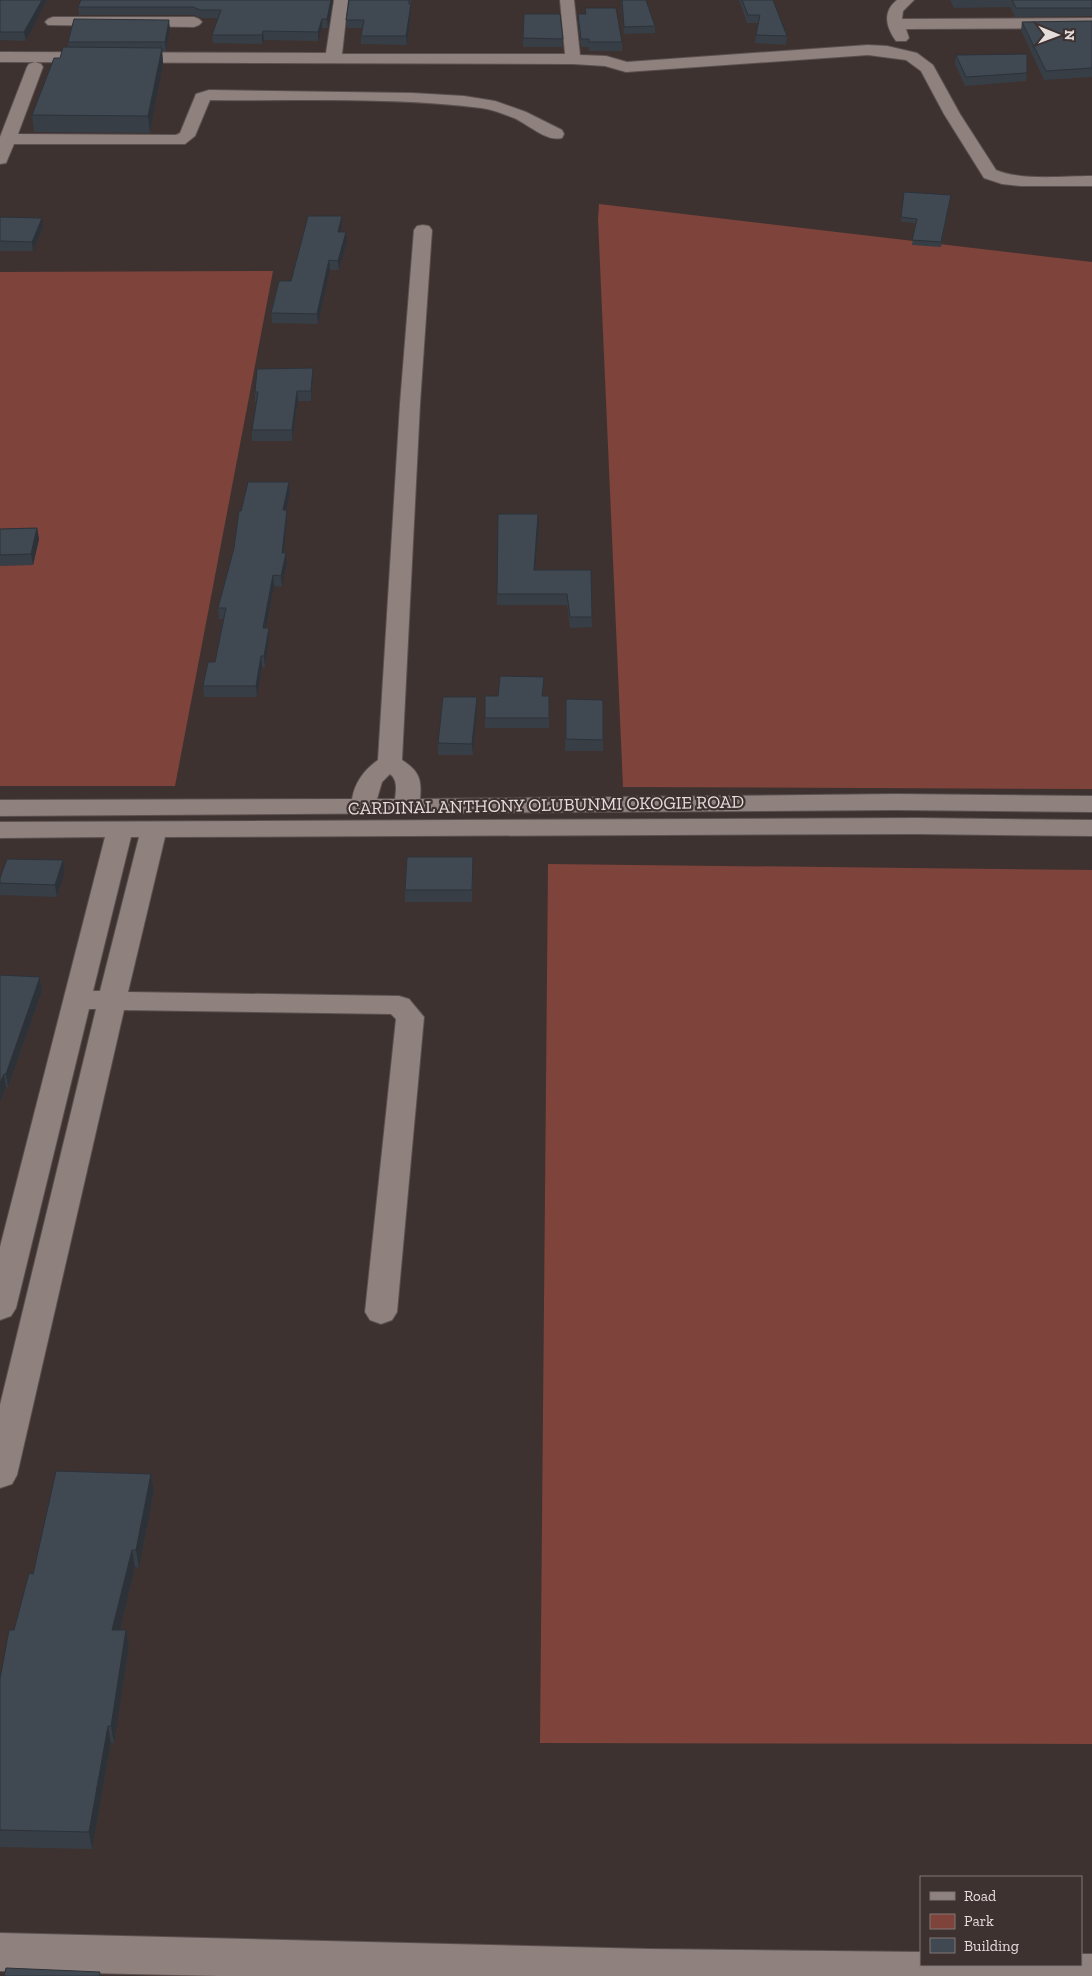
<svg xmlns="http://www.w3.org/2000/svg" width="1092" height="1976" viewBox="0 0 1092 1976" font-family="'Zilla Slab',serif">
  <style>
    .green { fill: #7e433b }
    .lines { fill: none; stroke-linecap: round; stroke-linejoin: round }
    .minor-casing { stroke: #5a504f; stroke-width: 2 }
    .minor { fill: #8f817e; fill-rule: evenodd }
    .wall { fill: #373e46 }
    .shaded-wall { fill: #2d3239 }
    .building { fill: #404851; stroke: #2d3239 }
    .labels { text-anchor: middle; stroke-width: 4.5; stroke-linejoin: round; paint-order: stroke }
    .street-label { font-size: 18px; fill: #e5dddc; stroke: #3e3230 }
  </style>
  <rect width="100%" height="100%" fill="#3e3230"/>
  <g class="green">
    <polygon points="599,204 1092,262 1092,789 623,787 598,219"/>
    <polygon points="273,271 175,786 0,786 0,272"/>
    <polygon points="548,864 1092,870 1092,1744 540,1743"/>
  </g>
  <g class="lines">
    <g class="minor-casing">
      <g id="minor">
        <path d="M334,0H348L342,54H565L560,0H574L580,55L606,56L627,62L868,45L887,46L917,53L933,65L960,114L996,170C1022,181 1064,176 1092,176V186H1021L1002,184L984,178L944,114L921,71L906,60L868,55L626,72L605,66L573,64L0,62V52L326,53Z"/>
        <path d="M897,0H914L903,11L902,19L1092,18V28L906,29L909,38L906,41H896C886,27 882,12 897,0Z"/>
        <polygon points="53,17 194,17 199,19 202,22 199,25 194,27 48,25 45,22 48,19"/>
        <path d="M35,62L41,64L43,67L18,134L176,135L180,133L196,94L209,90L412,93L464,96L495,101L526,112L562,130L564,134L562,138C546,142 528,124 514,118C503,114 492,109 481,108C393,97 299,101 210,100L195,136L185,144H14L6,163L0,164V137L27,67L29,64Z"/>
        <path d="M423,225L429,226L432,230L420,404L402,760C419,771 422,779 420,799L896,794L1092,796V812L896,810L0,816V800L352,799C355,782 364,770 378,760L400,404L414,230L417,226ZM390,774C398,780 396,791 395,799H377L382,782Z"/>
        <path d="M916,818L1092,820V836L916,834L165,837L128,992L399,996L409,999L424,1017L397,1312L392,1320L381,1324L370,1320L365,1312L396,1019L391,1014L124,1010L17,1475L12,1484L0,1488V1405L96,1009H89L16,1308L11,1316L0,1320V1247L105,837L0,838V822ZM131,837H139L100,991H93Z"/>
        <polygon points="0,1933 649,1949 921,1952 921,1965 1081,1965 1081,1954 1092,1954 1092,1976 219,1976 0,1971"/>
      </g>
    </g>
    <use href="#minor" class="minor"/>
  </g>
  <g class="wall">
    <polygon points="0,0 47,0 26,41 0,40"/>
    <polygon points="333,0 328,28 322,28 318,41 264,40 262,44 213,43 212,35 218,18 201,18 194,15 79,15 78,7"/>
    <polygon points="349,0 411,0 411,12 407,45 361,44 361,36 362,28 347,28 346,20"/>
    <polygon points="621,0 646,0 655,26 655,33 624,34"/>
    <polygon points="739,0 773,0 787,36 786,45 755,43 756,35 758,23 747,23"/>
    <polygon points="950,0 1092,0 1092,16 1015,17 1010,7 954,8"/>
    <polygon points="585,8 622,42 622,51 589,51 589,47 581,47 578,23 578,14 585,14"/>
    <polygon points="524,14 563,39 562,47 523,47"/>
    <polygon points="1092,21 1092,77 1044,80 1021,30 1022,22"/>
    <polygon points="170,29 166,51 162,51 163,64 150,133 34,132 32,115 60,58 68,47 68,42"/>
    <polygon points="956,55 1027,73 1026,81 965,86 955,64"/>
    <polygon points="904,192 951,195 941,247 912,245 916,223 901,222"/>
    <polygon points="0,217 43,227 33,251 0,251"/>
    <polygon points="342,226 341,232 347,242 339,270 330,270 318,324 272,323 271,313 291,281"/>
    <polygon points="313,378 311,401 298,401 292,441 252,441 252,430 256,402 255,402 255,392"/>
    <polygon points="289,482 290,493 286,510 287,521 284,553 287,564 282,587 274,586 266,628 269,639 265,667 262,667 257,697 204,697 203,686 215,662 223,619 219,619 218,608 234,548 241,511"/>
    <polygon points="539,525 535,570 591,570 592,627 570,628 567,605 497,605 497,594"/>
    <polygon points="37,528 39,539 33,565 0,566 0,529"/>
    <polygon points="544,677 543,696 549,696 549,728 485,728 485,718 498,696"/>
    <polygon points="477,697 477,709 473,755 438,755 438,743"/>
    <polygon points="566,699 603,700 603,751 565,751"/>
    <polygon points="63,860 65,872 57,897 0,895 0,883"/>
    <polygon points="473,869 472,902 405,902 405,890"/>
    <polygon points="0,975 40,977 42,991 8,1087 6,1087 0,1103"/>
    <polygon points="151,1474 154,1491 139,1568 135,1567 120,1630 126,1630 129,1647 114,1743 111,1743 92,1849 0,1847 0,1679 14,1630 33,1574"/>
  </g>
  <g class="shaded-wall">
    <polygon points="42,0 47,0 26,41 24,32"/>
    <polygon points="331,0 333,0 328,28 327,19"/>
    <polygon points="411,4 411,12 407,45 406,36"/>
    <polygon points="322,19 322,28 318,41 318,32"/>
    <polygon points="169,20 170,29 166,51 165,42"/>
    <polygon points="263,31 264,40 262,44 262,35"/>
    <polygon points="162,48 163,64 150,133 148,116"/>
    <polygon points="342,216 342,226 339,242 338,232"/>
    <polygon points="42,218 43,227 33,251 32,242"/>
    <polygon points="346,232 347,242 339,270 338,261"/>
    <polygon points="329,260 330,270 318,324 317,314"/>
    <polygon points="313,368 313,378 311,401 311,391"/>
    <polygon points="297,391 298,401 292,441 292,430"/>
    <polygon points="289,482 290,493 284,521 283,510"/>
    <polygon points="287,510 287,521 283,563 282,553"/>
    <polygon points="538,514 539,525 534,581 534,570"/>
    <polygon points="37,528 39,539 33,565 31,554"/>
    <polygon points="286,553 287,564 282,587 281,576"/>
    <polygon points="273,575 274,586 264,639 263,628"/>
    <polygon points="269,628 269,639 265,667 264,656"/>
    <polygon points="261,656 262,667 257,697 256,686"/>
    <polygon points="477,697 477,709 473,755 472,744"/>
    <polygon points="63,860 65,872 57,897 55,885"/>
    <polygon points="40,977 42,991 8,1087 6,1074"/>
    <polygon points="4,1074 6,1087 0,1103 0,1083"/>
    <polygon points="151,1474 154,1491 139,1568 136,1550"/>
    <polygon points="132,1550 135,1567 116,1647 112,1630"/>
    <polygon points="126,1630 129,1647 114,1743 111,1726"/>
    <polygon points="108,1726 111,1743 92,1849 89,1832"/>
  </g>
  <g class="building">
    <polygon points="0,0 42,0 24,32 0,32"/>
    <polygon points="81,0 331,0 327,19 322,19 318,32 263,31 262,35 212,35 221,10 200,10 193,7 78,7"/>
    <polygon points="349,0 409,0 409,4 411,4 406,36 361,36 364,20 346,20"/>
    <polygon points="622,0 646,0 655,26 624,27"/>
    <polygon points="742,0 773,0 787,36 756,35 760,15 748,15"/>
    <polygon points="1012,0 1092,0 1092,8 1016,8"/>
    <polygon points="585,8 616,8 622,42 589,42 589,39 581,39 578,14 586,14"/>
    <polygon points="524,14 560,14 563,39 523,38"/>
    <polygon points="74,19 169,20 165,42 68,42"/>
    <polygon points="1092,21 1092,68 1046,71 1022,22"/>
    <polygon points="63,47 162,48 148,116 32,115 54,58 60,58"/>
    <polygon points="1027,54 1027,73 966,77 956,55"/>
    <polygon points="904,192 951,195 941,242 912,240 917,219 901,217"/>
    <polygon points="308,216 342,216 338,232 346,232 338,261 329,260 317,314 271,313 279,281 291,281"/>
    <polygon points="0,217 42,218 32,242 0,241"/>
    <polygon points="313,368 311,391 297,391 292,430 252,430 258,392 255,392 257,369"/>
    <polygon points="248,482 289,482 283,510 287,510 282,553 286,553 281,576 273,575 263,628 269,628 264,656 261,656 256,686 203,686 208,662 215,662 226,608 218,608 234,548 239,511 241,511"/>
    <polygon points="498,514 538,514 534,570 591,570 592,617 570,617 567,594 497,594"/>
    <polygon points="37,528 31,554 0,555 0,529"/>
    <polygon points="500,676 544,677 542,696 549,696 549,718 485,718 485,696 498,696"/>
    <polygon points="443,697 477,697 472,744 438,743"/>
    <polygon points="566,699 603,700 603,740 566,739"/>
    <polygon points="407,857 473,857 472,890 405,890"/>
    <polygon points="7,859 63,860 55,885 0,883 0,878"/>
    <polygon points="0,975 40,977 6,1074 4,1074 0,1083"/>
    <polygon points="56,1471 151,1474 136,1550 132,1550 112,1630 126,1630 111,1726 108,1726 89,1832 0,1830 0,1679 9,1630 14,1630 29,1573 33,1574"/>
    <polygon points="6,1968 100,1972 99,1976 4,1976"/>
  </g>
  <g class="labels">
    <g class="street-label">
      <text transform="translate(546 805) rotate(-1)" y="6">CARDINAL ANTHONY OLUBUNMI OKOGIE ROAD</text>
    </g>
  </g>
  <rect x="920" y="1876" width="162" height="90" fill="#3e3230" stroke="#817675"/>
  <rect x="930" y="1892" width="25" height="8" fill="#8f817e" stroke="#817675"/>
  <text x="964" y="1901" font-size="15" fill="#e5dddc">Road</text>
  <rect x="930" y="1914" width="25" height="15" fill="#7e433b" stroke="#817675"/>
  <text x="964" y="1926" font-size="15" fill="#e5dddc">Park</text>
  <rect x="930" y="1938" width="25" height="15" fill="#404851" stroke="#817675"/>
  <text x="964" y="1951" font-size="15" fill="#e5dddc">Building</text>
  <g transform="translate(1057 35) rotate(91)" stroke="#3e3230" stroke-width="4" paint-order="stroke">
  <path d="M0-4L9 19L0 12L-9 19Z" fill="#e5dddc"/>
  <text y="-8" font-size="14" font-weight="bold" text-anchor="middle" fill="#e5dddc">N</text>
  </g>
</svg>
